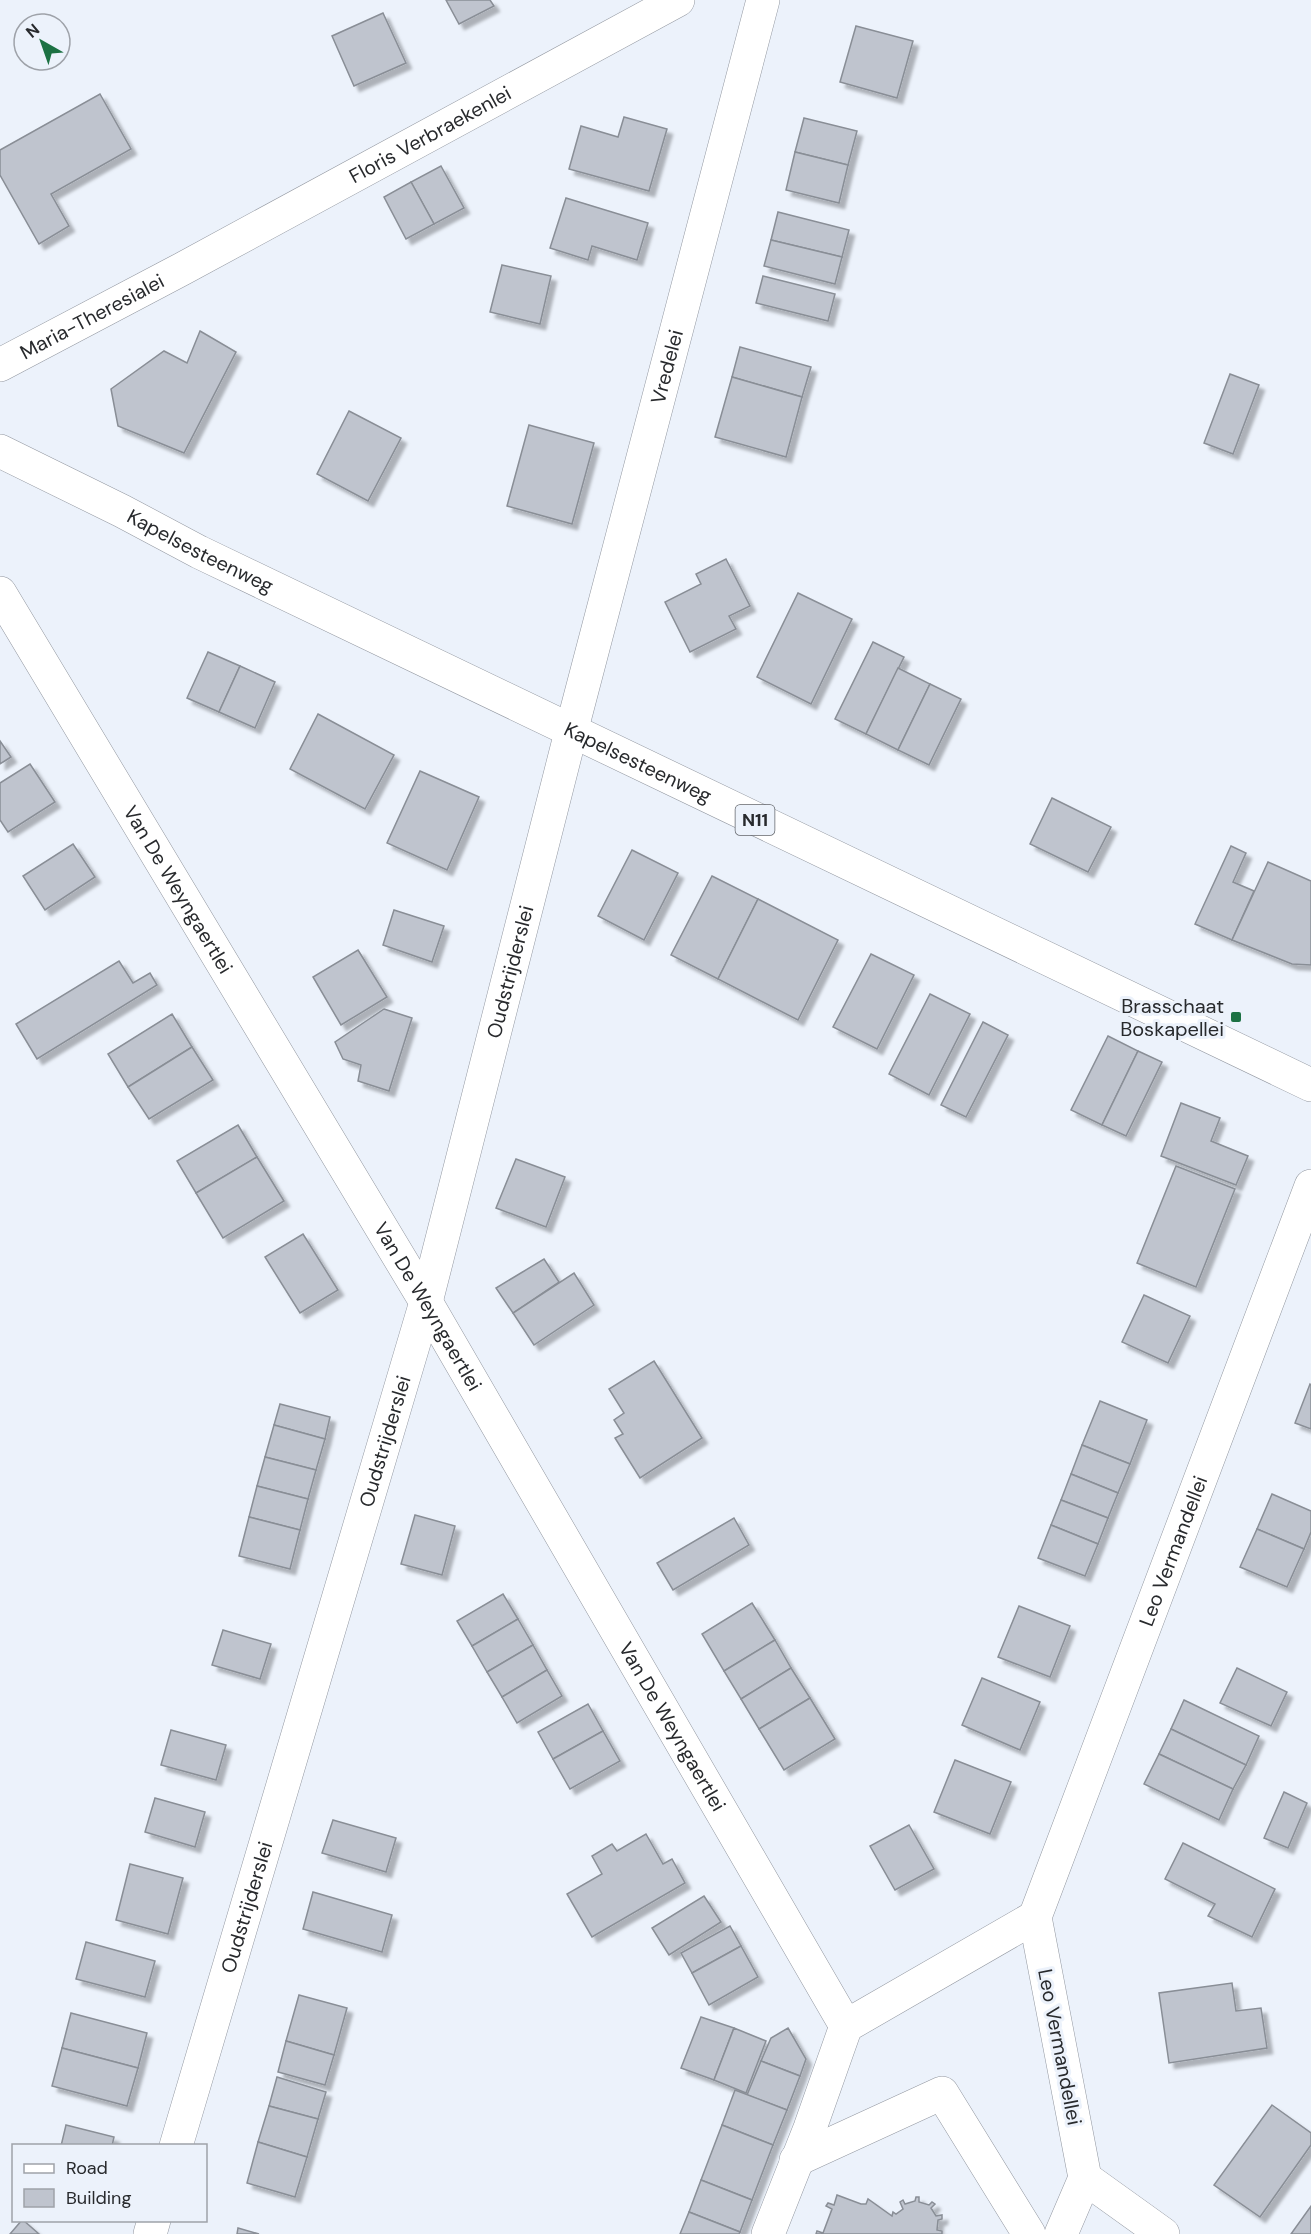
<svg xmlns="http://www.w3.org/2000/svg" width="1311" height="2234" viewBox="0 0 1311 2234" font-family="'DM Sans',sans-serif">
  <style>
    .building { fill: #bfc4ce; stroke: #898e96; stroke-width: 1.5; filter: url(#shadow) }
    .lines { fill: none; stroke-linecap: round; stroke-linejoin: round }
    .minor-casing { stroke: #9398a1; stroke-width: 34 }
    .major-casing { stroke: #9398a1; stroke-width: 34 }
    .minor { stroke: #fff; stroke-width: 33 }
    .major { stroke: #fff; stroke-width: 33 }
    .poi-dot { fill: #1c7143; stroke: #ecf2fb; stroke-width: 2 }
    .labels { text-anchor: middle; stroke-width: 6; stroke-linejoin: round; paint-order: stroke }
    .shield { fill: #ecf2fb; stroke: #63666b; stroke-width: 1.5 }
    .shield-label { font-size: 18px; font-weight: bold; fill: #282a2d }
    .street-label { font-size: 20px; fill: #282a2d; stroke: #ecf2fb }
    .poi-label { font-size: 20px; fill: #282a2d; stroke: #ecf2fb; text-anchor: end }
  </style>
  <defs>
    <filter id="shadow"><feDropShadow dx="5.5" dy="5.5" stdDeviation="1.5" flood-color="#0004"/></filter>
  </defs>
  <rect width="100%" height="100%" fill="#ecf2fb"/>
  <g class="building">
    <polygon points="446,0 490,0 494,6 459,24"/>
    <polygon points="383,13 406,63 354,86 332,36"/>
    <polygon points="856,26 913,41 897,98 840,82"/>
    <polygon points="100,94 131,149 51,194 69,226 39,244 0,175 0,150"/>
    <polygon points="624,117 667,129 649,191 569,169 581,126 618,137"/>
    <polygon points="804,118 857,131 848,165 795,152"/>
    <polygon points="795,152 848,165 839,203 786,190"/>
    <polygon points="441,166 464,208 434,224 411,182"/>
    <polygon points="411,182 434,224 406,239 384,197"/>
    <polygon points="566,198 648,223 637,260 592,246 588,260 550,248"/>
    <polygon points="778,212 849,230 842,257 771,240"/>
    <polygon points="771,240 842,257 835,284 764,266"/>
    <polygon points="502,265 551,276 540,324 490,312"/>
    <polygon points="763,276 835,294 828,321 756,303"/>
    <polygon points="200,331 236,352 184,453 118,426 111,389 164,351 187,363"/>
    <polygon points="740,347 811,367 802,397 732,377"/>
    <polygon points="1230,374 1259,385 1233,454 1204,443"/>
    <polygon points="732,377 802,397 786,457 715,437"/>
    <polygon points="349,411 401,438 368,501 317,474"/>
    <polygon points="529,425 594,443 572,524 507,506"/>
    <polygon points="726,559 750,606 729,616 736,629 690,652 665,602 701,584 696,574"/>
    <polygon points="798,593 852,619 811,704 757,677"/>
    <polygon points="873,642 904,657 866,734 835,719"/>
    <polygon points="208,652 240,666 219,712 187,698"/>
    <polygon points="240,666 275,682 255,728 219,712"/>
    <polygon points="898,668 930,684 898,750 866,734"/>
    <polygon points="930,684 961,699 929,765 898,750"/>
    <polygon points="318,714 394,755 365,809 290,769"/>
    <polygon points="0,741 11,757 0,764"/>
    <polygon points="30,764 55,802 8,832 0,820 0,783"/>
    <polygon points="420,771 479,797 447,870 387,843"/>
    <polygon points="1052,798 1111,827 1088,872 1030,844"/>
    <polygon points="73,844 95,877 45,910 23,876"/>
    <polygon points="1231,846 1246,853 1233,882 1254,891 1232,940 1195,924"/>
    <polygon points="632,850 678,873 644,940 598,916"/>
    <polygon points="1268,862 1311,881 1311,965 1292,964 1232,940"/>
    <polygon points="712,876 758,899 718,979 671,955"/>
    <polygon points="758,899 838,940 798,1020 718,979"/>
    <polygon points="394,910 444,926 432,962 383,945"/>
    <polygon points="358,950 387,997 341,1025 313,977"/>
    <polygon points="871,954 914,975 877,1049 833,1027"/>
    <polygon points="119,961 133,983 150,973 157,985 37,1059 16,1024"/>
    <polygon points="930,994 970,1014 929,1095 889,1074"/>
    <polygon points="384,1009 412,1018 389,1091 358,1081 361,1065 343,1059 335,1042"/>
    <polygon points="172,1014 192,1047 128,1087 108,1054"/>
    <polygon points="983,1022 1008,1035 966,1117 941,1105"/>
    <polygon points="1108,1036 1138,1051 1102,1125 1071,1110"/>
    <polygon points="192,1047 213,1080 149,1119 128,1087"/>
    <polygon points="1138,1051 1162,1062 1126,1136 1102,1125"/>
    <polygon points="1181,1103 1220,1118 1211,1141 1248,1156 1236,1185 1161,1156"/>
    <polygon points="238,1125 257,1157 196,1193 177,1161"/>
    <polygon points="257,1157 284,1201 223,1238 196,1193"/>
    <polygon points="516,1159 565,1177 546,1227 496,1208"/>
    <polygon points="1176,1166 1235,1189 1196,1287 1137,1263"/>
    <polygon points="303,1234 338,1290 300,1313 265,1257"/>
    <polygon points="544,1259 559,1282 513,1313 496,1288"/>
    <polygon points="574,1273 594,1305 534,1345 513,1313"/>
    <polygon points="1144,1295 1190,1316 1168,1363 1122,1342"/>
    <polygon points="654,1361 702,1438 640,1478 615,1438 623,1434 614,1420 624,1413 609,1389"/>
    <polygon points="1310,1384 1311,1385 1311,1429 1295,1423"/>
    <polygon points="1100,1401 1147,1420 1130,1464 1082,1445"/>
    <polygon points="280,1404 330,1417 325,1439 274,1425"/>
    <polygon points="274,1425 325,1439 316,1470 265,1457"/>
    <polygon points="1082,1445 1130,1464 1118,1493 1071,1474"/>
    <polygon points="265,1457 316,1470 308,1499 257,1486"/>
    <polygon points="1071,1474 1118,1493 1108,1518 1061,1500"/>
    <polygon points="257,1486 308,1499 300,1530 249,1517"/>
    <polygon points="1272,1494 1311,1511 1311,1532 1304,1549 1257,1529"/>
    <polygon points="1061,1500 1108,1518 1098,1544 1051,1525"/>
    <polygon points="415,1515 455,1526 442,1575 401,1564"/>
    <polygon points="249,1517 300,1530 290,1569 239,1556"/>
    <polygon points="734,1518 749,1545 673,1590 657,1563"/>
    <polygon points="1051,1525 1098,1544 1085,1576 1038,1558"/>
    <polygon points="1257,1529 1304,1549 1287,1587 1240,1567"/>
    <polygon points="503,1594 518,1619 472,1646 457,1621"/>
    <polygon points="752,1603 775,1640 724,1671 702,1634"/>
    <polygon points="1019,1606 1070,1626 1050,1677 998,1657"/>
    <polygon points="518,1619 533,1645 487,1672 472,1646"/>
    <polygon points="223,1630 271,1644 260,1679 212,1665"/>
    <polygon points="775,1640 791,1668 741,1699 724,1671"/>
    <polygon points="533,1645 547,1670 502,1697 487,1672"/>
    <polygon points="791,1668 810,1698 759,1729 741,1699"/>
    <polygon points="1237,1668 1287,1692 1271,1726 1220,1703"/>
    <polygon points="547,1670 562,1696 517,1723 502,1697"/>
    <polygon points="982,1678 1040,1702 1020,1750 962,1725"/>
    <polygon points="810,1698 835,1739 784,1770 759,1729"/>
    <polygon points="1184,1700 1259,1736 1246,1765 1171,1729"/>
    <polygon points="588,1704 603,1731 553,1759 538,1732"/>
    <polygon points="1171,1729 1246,1765 1233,1789 1159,1754"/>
    <polygon points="171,1730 226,1745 216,1780 161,1765"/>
    <polygon points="603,1731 620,1761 570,1789 553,1759"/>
    <polygon points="1159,1754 1233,1789 1219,1820 1144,1784"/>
    <polygon points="955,1760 1011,1782 990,1834 934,1812"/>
    <polygon points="1284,1792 1307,1803 1288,1848 1264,1838"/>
    <polygon points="155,1798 205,1812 195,1847 145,1832"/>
    <polygon points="333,1820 396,1838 386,1872 322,1853"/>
    <polygon points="909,1825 934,1869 895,1890 870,1846"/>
    <polygon points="646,1834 663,1864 672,1859 685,1883 592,1937 567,1894 602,1874 592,1856 612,1844 617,1851"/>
    <polygon points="1183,1843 1275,1889 1252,1937 1208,1916 1215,1904 1165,1879"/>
    <polygon points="130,1864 183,1878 168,1934 116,1920"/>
    <polygon points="313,1892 392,1915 382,1952 303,1929"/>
    <polygon points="704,1896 721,1922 669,1955 652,1928"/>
    <polygon points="730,1926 741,1946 692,1973 681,1953"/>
    <polygon points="86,1942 155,1961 145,1997 76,1979"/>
    <polygon points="741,1946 758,1977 709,2005 692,1973"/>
    <polygon points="1232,1983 1236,2011 1261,2008 1267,2048 1169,2063 1159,1993"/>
    <polygon points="299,1995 347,2008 334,2055 286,2041"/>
    <polygon points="71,2013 147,2033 138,2068 62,2048"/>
    <polygon points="701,2017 734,2028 714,2080 681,2068"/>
    <polygon points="734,2028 766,2041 746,2093 714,2080"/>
    <polygon points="788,2028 806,2059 800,2076 761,2061 771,2038"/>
    <polygon points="286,2041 334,2055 325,2085 278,2072"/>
    <polygon points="62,2048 138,2068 127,2106 52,2086"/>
    <polygon points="761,2061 800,2076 787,2110 747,2095"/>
    <polygon points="277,2077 326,2092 318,2119 269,2106"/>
    <polygon points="735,2090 787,2110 773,2145 722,2125"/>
    <polygon points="1272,2105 1311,2133 1311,2145 1260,2217 1214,2185"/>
    <polygon points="269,2106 318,2119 307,2157 258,2142"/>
    <polygon points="66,2125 114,2137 112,2146 61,2146"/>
    <polygon points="722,2125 773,2145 752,2200 701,2180"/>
    <polygon points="258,2142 307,2157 295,2197 247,2183"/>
    <polygon points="701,2180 752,2200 740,2232 689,2212"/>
    <polygon points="837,2195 861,2204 866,2204 868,2199 892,2216 893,2212 896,2214 903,2209 900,2202 903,2200 905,2204 915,2201 916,2197 919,2197 919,2202 929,2205 932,2202 935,2204 931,2208 936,2216 942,2215 942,2219 938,2220 937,2230 942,2231 942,2234 816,2234 817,2231 823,2233 832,2209 826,2206 828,2203 834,2205"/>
    <polygon points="1311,2206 1311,2234 1291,2234"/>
    <polygon points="689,2212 740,2232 739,2234 680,2234"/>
    <polygon points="22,2220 23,2220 39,2234 10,2234"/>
    <polygon points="238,2228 259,2234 237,2234"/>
  </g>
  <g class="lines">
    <g class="minor-casing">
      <g id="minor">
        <path id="s1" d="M0,365L182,269L678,0"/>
        <path id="s2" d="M0,593L426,1302L846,2026"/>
        <polyline points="846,2026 1035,1917"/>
        <path id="s3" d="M176,2146L426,1302L571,732L763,0"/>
        <polyline points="796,2160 942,2093 1029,2234"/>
        <path id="s4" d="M1085,2178L1035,1917L1311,1186"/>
        <polyline points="1085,2178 1163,2234"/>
        <polyline points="150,2234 154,2220"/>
        <polyline points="768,2234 810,2128 846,2026"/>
        <polyline points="1061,2234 1085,2178"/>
      </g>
    </g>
    <g class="major-casing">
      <g id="major">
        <path id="s5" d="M0,451L122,511L199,552L1311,1085"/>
      </g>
    </g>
    <use href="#minor" class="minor"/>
    <use href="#major" class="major"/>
  </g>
  <rect class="poi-dot" x="1230" y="1011" width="12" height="12" rx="3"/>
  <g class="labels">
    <rect class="shield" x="735.5" y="805" width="39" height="30" rx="4.5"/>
    <g class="shield-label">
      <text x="755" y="826">N11</text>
    </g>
    <g class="street-label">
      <text dy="7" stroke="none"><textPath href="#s1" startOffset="488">Floris Verbraekenlei</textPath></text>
      <text dy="7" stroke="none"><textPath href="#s1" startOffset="104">Maria-Theresialei</textPath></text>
      <text dy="7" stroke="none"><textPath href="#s3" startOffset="1846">Vredelei</textPath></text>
      <text dy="7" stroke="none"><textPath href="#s5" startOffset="224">Kapelsesteenweg</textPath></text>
      <text dy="7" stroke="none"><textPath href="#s5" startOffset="710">Kapelsesteenweg</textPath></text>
      <text dy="7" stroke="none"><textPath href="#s2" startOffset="346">Van De Weyngaertlei</textPath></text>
      <text dy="7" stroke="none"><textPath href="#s3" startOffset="1221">Oudstrijderslei</textPath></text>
      <text dy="7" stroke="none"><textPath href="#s2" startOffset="832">Van De Weyngaertlei</textPath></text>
      <text dy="7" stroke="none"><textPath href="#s3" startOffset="735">Oudstrijderslei</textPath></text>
      <text dy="7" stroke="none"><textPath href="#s4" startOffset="657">Leo Vermandellei</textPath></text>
      <text dy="7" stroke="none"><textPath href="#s2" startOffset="1318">Van De Weyngaertlei</textPath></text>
      <text dy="7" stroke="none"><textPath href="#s3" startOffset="249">Oudstrijderslei</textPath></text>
      <text transform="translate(1060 2047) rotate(79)" y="7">Leo Vermandellei</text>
    </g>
    <g class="poi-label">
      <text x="1224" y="1013">Brasschaat<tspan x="1224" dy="23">Boskapellei</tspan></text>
    </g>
  </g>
  <rect x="12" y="2144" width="195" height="78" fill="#ecf2fb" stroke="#9ea2a9" stroke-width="1.5"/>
  <rect x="24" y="2164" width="30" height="9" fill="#ffffff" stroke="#9ea2a9" stroke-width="1.5"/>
  <text x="66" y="2174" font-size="18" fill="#282a2d">Road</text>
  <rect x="24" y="2189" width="30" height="18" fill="#bfc4ce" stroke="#9ea2a9" stroke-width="1.5"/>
  <text x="66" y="2204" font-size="18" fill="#282a2d">Building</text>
  <g transform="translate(42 42) rotate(320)"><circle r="28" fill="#ecf2fb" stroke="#9ea2a9" stroke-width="1.5"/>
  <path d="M0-4.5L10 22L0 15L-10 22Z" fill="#1c7143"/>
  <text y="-9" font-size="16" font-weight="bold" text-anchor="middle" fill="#282a2d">N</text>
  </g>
</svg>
